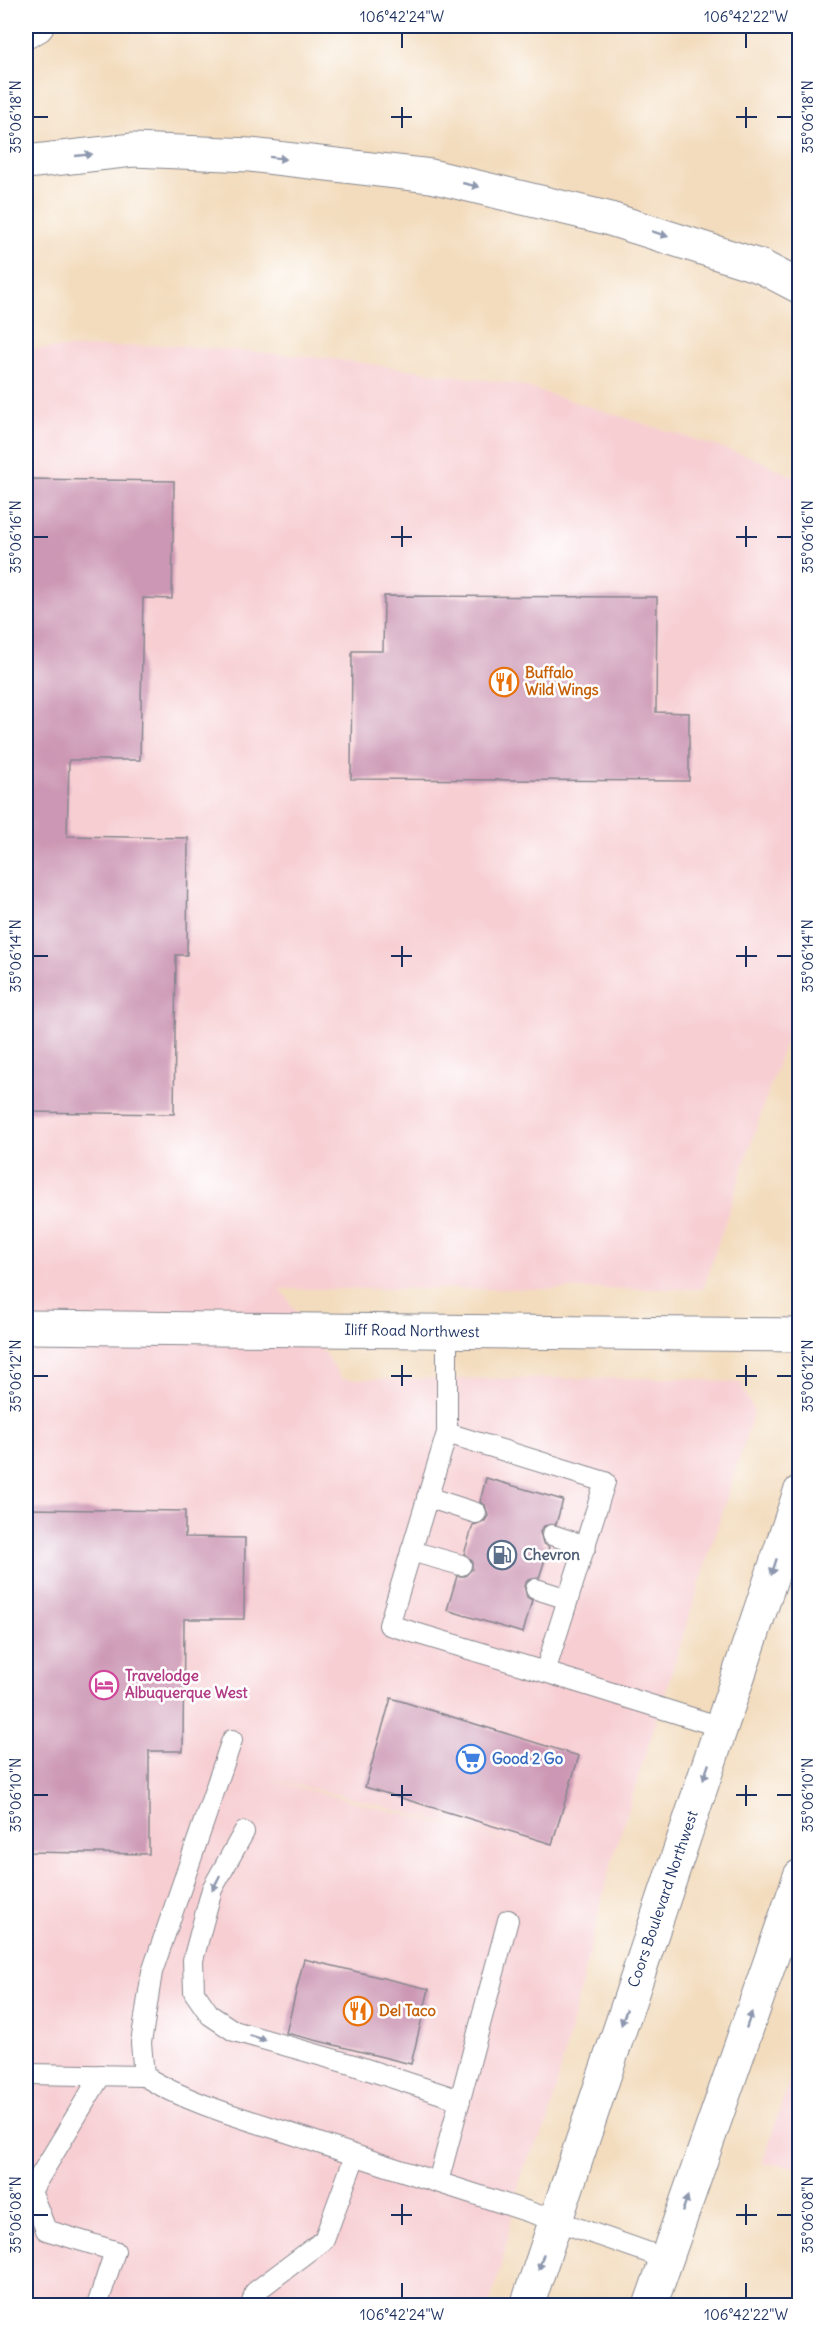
<svg xmlns="http://www.w3.org/2000/svg" width="825" height="2331" viewBox="0 0 825 2331" font-family="Delius,sans-serif">
  <style>
    .built { fill: #f7cfd3; fill-rule: evenodd }
    .building { fill: #cc97b4 }
    .lines { fill: none; stroke-linecap: round; stroke-linejoin: round }
    .service-casing { stroke: #87868e; stroke-width: 22 }
    .tertiary-casing { stroke: #87868e; stroke-width: 35 }
    .primary-casing { stroke: #87868e; stroke-width: 35 }
    .motorway-casing { stroke: #87868e; stroke-width: 35 }
    .service { stroke: #fff; stroke-width: 20 }
    .tertiary { stroke: #fff; stroke-width: 33 }
    .primary { stroke: #fff; stroke-width: 33 }
    .motorway { stroke: #fff; stroke-width: 33 }
    .oneway { fill: #8d97ae }
    .ticks { fill: none; stroke: #1b2f5e; stroke-width: 2 }
    .labels { text-anchor: middle; stroke-width: 5; stroke-linejoin: round; paint-order: stroke }
    .food-label { font-size: 15px; font-weight: bold; fill: #c56008; stroke: #fff; text-anchor: start }
    .street-label { font-size: 15px; fill: #1b2f5e; stroke: #fff }
    .service-label { font-size: 15px; font-weight: bold; fill: #4e5e75; stroke: #fff; text-anchor: start }
    .hotel-label { font-size: 15px; font-weight: bold; fill: #b23c85; stroke: #fff; text-anchor: start }
    .shop-label { font-size: 15px; font-weight: bold; fill: #366cbe; stroke: #fff; text-anchor: start }
    .neatline { fill: none; stroke: #1b2f5e; stroke-width: 2 }
    .ticks-label { font-size: 15px; text-anchor: middle; fill: #1b2f5e }
  </style>
  <rect width="100%" height="100%" fill="#fff"/>
  <filter id="ink" filterUnits="userSpaceOnUse"><feTurbulence type="fractalNoise" baseFrequency=".0167" numOctaves="2"/><feDisplacementMap in="SourceGraphic" scale="12" xChannelSelector="R" yChannelSelector="G"/><feConvolveMatrix kernelMatrix="1 2 1 2 8 2 1 2 1" color-interpolation-filters="sRGB"/></filter>
  <filter id="wash" filterUnits="userSpaceOnUse"><feTurbulence type="fractalNoise" baseFrequency=".008" numOctaves="4" result="noise"/><feDisplacementMap in="SourceGraphic" scale="24" xChannelSelector="R" yChannelSelector="G"/><feGaussianBlur stdDeviation="1.35" result="paint"/><feColorMatrix in="noise" values="0 0 0 0 0 0 0 0 0 0 0 0 0 0 0 0 0 1.4 0 .05"/><feComposite in="paint" operator="in"/></filter>
  <g filter="url(#wash)">
    <rect width="100%" height="100%" fill="#f3dcbd"/>
    <g class="built">
      <path d="M175,345L325,358L517,384L754,458L799,479V999L703,1289H281L342,1379L682,1378L741,1383L754,1412L610,1867L548,2123L522,2170L503,2259L489,2305H26V349ZM263,1778L345,1796L544,1850H543Z"/>
      <polygon points="799,2051 799,2167 762,2163"/>
    </g>
    <g id="blocks">
      <g class="building">
        <polygon points="26,479 174,481 172,599 143,598 140,760 69,760 67,836 188,838 187,955 176,955 174,1114 26,1112"/>
        <polygon points="384,596 657,597 656,712 689,713 689,781 351,779 352,651 383,651"/>
        <polygon points="486,1478 563,1500 556,1524 544,1526 540,1532 543,1543 549,1547 539,1578 528,1580 524,1586 527,1597 532,1600 523,1633 447,1610 457,1576 465,1576 472,1569 472,1561 464,1554 473,1525 484,1522 488,1516 485,1505 480,1502"/>
        <polygon points="26,1509 185,1511 185,1537 245,1538 244,1619 184,1619 183,1751 149,1751 149,1854 26,1852"/>
        <polygon points="391,1698 579,1756 552,1844 365,1787"/>
        <polygon points="304,1959 429,1989 411,2064 286,2033"/>
      </g>
    </g>
  </g>
  <g filter="url(#ink)">
    <use href="#blocks" fill-opacity="0" stroke="#87868e" stroke-width="1.5"/>
    <g class="lines">
      <g class="service-casing">
        <g id="service">
          <polyline points="447,1331 447,1433 605,1482 545,1672 721,1727"/>
          <polyline points="447,1433 389,1625 545,1672"/>
          <polyline points="427,1497 476,1513"/>
          <polyline points="552,1535 586,1546"/>
          <polyline points="411,1551 461,1565"/>
          <polyline points="536,1589 568,1599"/>
          <path d="M232,1740L152,1972L141,2043L144,2076C193,2106 251,2120 304,2138C425,2180 547,2215 666,2259"/>
          <polyline points="244,1832 212,1889 193,1960 194,1992 210,2015 234,2031 354,2065 460,2100"/>
          <polyline points="26,2074 144,2076"/>
          <polyline points="438,2182 508,1920"/>
          <polyline points="26,2191 31,2191 101,2075"/>
          <polyline points="31,2191 46,2230 115,2251 97,2306"/>
          <polyline points="251,2306 255,2292 324,2240 355,2156"/>
        </g>
      </g>
      <g class="tertiary-casing">
        <polyline id="tertiary" points="26,1327 800,1335"/>
      </g>
      <g class="primary-casing">
        <g id="primary">
          <polyline points="527,2306 800,1492"/>
          <polyline points="650,2306 800,1876"/>
        </g>
      </g>
      <g class="motorway-casing">
        <g id="motorway">
          <polyline points="26,32 37,26"/>
          <polyline points="26,162 133,150 250,155 431,176 607,218 762,267 800,287"/>
        </g>
      </g>
      <use href="#service" class="service"/>
      <use href="#tertiary" class="tertiary"/>
      <use href="#primary" class="primary"/>
      <use href="#motorway" class="motorway"/>
    </g>
    <defs><path id="oneway-solid" d="M-6-.8H1V-3.2L6.5 0L1 3.2V.8H-6Z" transform="scale(1.5)"/></defs>
    <g class="oneway">
      <use href="#oneway-solid" transform="translate(84 155) rotate(-6)"/>
      <use href="#oneway-solid" transform="translate(278 158) rotate(7)"/>
      <use href="#oneway-solid" transform="translate(471 185) rotate(13)"/>
      <use href="#oneway-solid" transform="translate(660 234) rotate(18)"/>
      <use href="#oneway-solid" transform="translate(774 1567) rotate(108)"/>
      <use href="#oneway-solid" transform="translate(706 1772) rotate(109)"/>
      <use href="#oneway-solid" transform="translate(216 1883) rotate(117)"/>
      <use href="#oneway-solid" transform="translate(624 2017) rotate(109)"/>
      <use href="#oneway-solid" transform="translate(749 2020) rotate(-71)"/>
      <use href="#oneway-solid" transform="translate(258 2038) rotate(16)"/>
      <use href="#oneway-solid" transform="translate(685 2204) rotate(-71)"/>
      <use href="#oneway-solid" transform="translate(541 2262) rotate(108)"/>
    </g>
  </g>
  <path class="ticks" d="M402,33V48M746,33V48M402,107V128M746,107V128M33,117H48M391,117H412M736,117H757M777,117H792M402,526V547M746,526V547M33,537H48M391,537H412M736,537H757M777,537H792M402,946V967M746,946V967M33,956H48M391,956H412M736,956H757M777,956H792M402,1365V1386M746,1365V1386M33,1376H48M391,1376H412M736,1376H757M777,1376H792M402,1785V1806M746,1785V1806M33,1795H48M391,1795H412M736,1795H757M777,1795H792M402,2204V2225M746,2204V2225M33,2215H48M391,2215H412M736,2215H757M777,2215H792M402,2283V2298M746,2283V2298"/>
  <defs>
    <g id="restaurant-ring" transform="scale(1.5)"><circle r="9.5" fill="#fff" stroke="#e8710a" stroke-width="1.5"/><path d="M-5-6h1v4h1v-4h1v4h1v-4h1v5L-1.5 .5V6h-2V.5L-5-1ZM5-6V6H3V1.5H1.5Q1.5-4 5-6Z" fill="#e8710a"/></g>
    <g id="fuel-ring" transform="scale(1.5)"><circle r="9.5" fill="#fff" stroke="#5c6f8a" stroke-width="1.5"/><path d="M-5.5-6h7V0h2V4h1.3V-2.5L3-4.5l.8-.8L6-3V5H2.5V1h-1V6h-7ZM-4.2-4.7v3.2H.2V-4.7Z" fill="#5c6f8a"/></g>
    <g id="hotel-ring" transform="scale(1.5)"><circle r="9.5" fill="#fff" stroke="#d1479c" stroke-width="1.5"/><path d="M-6-4.5h1.5V1H6V5H4.5V3h-9V5H-6ZM-4 0a1.8 1.8 0 1 1 3.6 0ZM.5 0V-2.5h3Q6-2.5 6 0Z" fill="#d1479c"/></g>
    <g id="supermarket-ring" transform="scale(1.5)"><circle r="9.5" fill="#fff" stroke="#3f7fe0" stroke-width="1.5"/><path d="M-6-5.5h2.5l.6 2H6L4.5 2H-2.5L-4.4-4H-6ZM-1.5 3.2a1.3 1.3 0 1 0 .1 0ZM3 3.2a1.3 1.3 0 1 0 .1 0Z" fill="#3f7fe0"/></g>
  </defs>
  <g fill-rule="evenodd">
    <use href="#restaurant-ring" x="504" y="682"/>
    <use href="#fuel-ring" x="502" y="1555"/>
    <use href="#hotel-ring" x="104" y="1685"/>
    <use href="#supermarket-ring" x="471" y="1759"/>
    <use href="#restaurant-ring" x="358" y="2011"/>
  </g>
  <g class="labels">
    <g class="food-label">
      <text x="525" y="678">Buffalo<tspan x="525" dy="17">Wild Wings</tspan></text>
      <text x="379" y="2016">Del Taco</text>
    </g>
    <g class="street-label">
      <text transform="translate(412 1331) rotate(1)" y="5">Iliff Road Northwest</text>
      <text transform="translate(663 1899) rotate(-71)" y="5">Coors Boulevard Northwest</text>
    </g>
    <g class="service-label">
      <text x="523" y="1560">Chevron</text>
    </g>
    <g class="hotel-label">
      <text x="125" y="1681">Travelodge<tspan x="125" dy="17">Albuquerque West</tspan></text>
    </g>
    <g class="shop-label">
      <text x="492" y="1764">Good 2 Go</text>
    </g>
  </g>
  <rect width="825" height="2331" fill="none" stroke="#fff" stroke-width="66"/>
  <rect x="33" y="33" width="759" height="2265" class="neatline"/>
  <g class="ticks-label">
    <text x="402" y="22">106°42'24"W</text>
    <text x="746" y="22">106°42'22"W</text>
    <text transform="translate(16 117) rotate(-90)" y="5">35°06'18"N</text>
    <text transform="translate(808 117) rotate(-90)" y="5">35°06'18"N</text>
    <text transform="translate(16 537) rotate(-90)" y="5">35°06'16"N</text>
    <text transform="translate(808 537) rotate(-90)" y="5">35°06'16"N</text>
    <text transform="translate(16 956) rotate(-90)" y="5">35°06'14"N</text>
    <text transform="translate(808 956) rotate(-90)" y="5">35°06'14"N</text>
    <text transform="translate(16 1376) rotate(-90)" y="5">35°06'12"N</text>
    <text transform="translate(808 1376) rotate(-90)" y="5">35°06'12"N</text>
    <text transform="translate(16 1795) rotate(-90)" y="5">35°06'10"N</text>
    <text transform="translate(808 1795) rotate(-90)" y="5">35°06'10"N</text>
    <text transform="translate(16 2215) rotate(-90)" y="5">35°06'08"N</text>
    <text transform="translate(808 2215) rotate(-90)" y="5">35°06'08"N</text>
    <text x="402" y="2320">106°42'24"W</text>
    <text x="746" y="2320">106°42'22"W</text>
  </g>
</svg>
